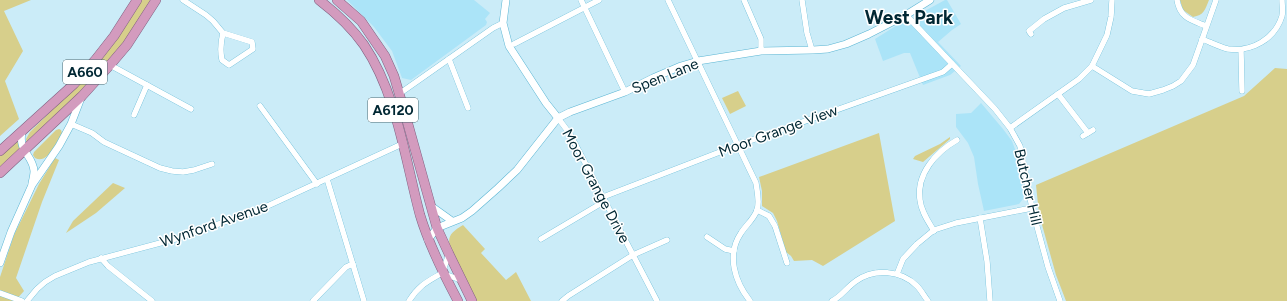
<svg xmlns="http://www.w3.org/2000/svg" width="1287" height="301" viewBox="0 0 1287 301" font-family="Figtree,sans-serif">
  <style>
    .built { fill: #abe4f8 }
    .green { fill: #d7cf8b }
    .lines { fill: none; stroke-linecap: round; stroke-linejoin: round }
    .minor-casing { stroke: #5ab5d3; stroke-width: 6 }
    .tertiary-casing { stroke: #5ab5d3; stroke-width: 8 }
    .trunk-casing { stroke: #826282; stroke-width: 10 }
    .minor { stroke: #fff; stroke-width: 5.5 }
    .tertiary { stroke: #fff; stroke-width: 7 }
    .trunk { stroke: #d39bbe; stroke-width: 9 }
    .labels { text-anchor: middle; stroke-width: 3; stroke-linejoin: round; paint-order: stroke }
    .shield { fill: #fff; stroke: #4c6870; stroke-width: 1 }
    .shield-label { font-size: 14px; font-weight: bold; fill: #002733 }
    .street-label { font-size: 15px; fill: #002733; stroke: #fff }
    .district-label { font-size: 19px; font-weight: bold; fill: #002733; stroke: #fff }
  </style>
  <rect width="100%" height="100%" fill="#cbecf8"/>
  <g class="built">
    <polygon points="347,0 474,0 490,13 485,19 487,22 486,25 411,80 402,78 392,51 374,27"/>
    <polygon points="945,0 947,0 961,24 952,30 938,42 961,66 950,75 923,85 910,53 904,53 883,61 875,39 902,22 908,26 920,21 921,13"/>
    <polygon points="981,103 1003,129 1012,141 1016,152 1024,193 1023,199 1019,204 984,211 978,184 974,157 968,143 956,127 956,114 971,113"/>
  </g>
  <g class="green">
    <polygon points="0,0 31,0 4,11 23,51 5,81 19,119 0,136"/>
    <polygon points="141,0 152,0 117,53 100,72 27,144 26,139 30,132 81,81"/>
    <path d="M1180,0H1209C1205,10 1204,15 1193,17L1183,10Z"/>
    <polygon points="1275,68 1287,69 1287,301 1066,301 1056,275 1039,214 1036,185 1244,96"/>
    <polygon points="738,91 746,106 730,114 722,98"/>
    <path d="M59,129L61,130L62,133C56,142 48,165 35,158L33,155L34,152L56,130Z"/>
    <polygon points="879,133 895,221 823,266 812,260 794,261 791,256 786,252 777,221 773,213 762,206 762,191 759,177"/>
    <polygon points="950,137 950,139 923,162 913,159 915,156 940,144"/>
    <polygon points="17,140 21,149 0,168 0,156"/>
    <polygon points="55,158 59,160 42,202 16,278 24,291 15,301 0,301 0,277 14,235 39,184"/>
    <polygon points="113,183 125,188 96,213 66,233 73,221"/>
    <path d="M463,225L485,249L481,253L506,280L516,272L531,301H476L450,248C447,235 452,232 463,225Z"/>
  </g>
  <g class="lines">
    <g class="minor-casing">
      <g id="minor">
        <path d="M183,0L206,15L213,21L223,33L252,42L253,49L229,65L222,60C220,51 221,41 223,33"/>
        <polyline points="581,0 625,92"/>
        <path d="M668,0L756,183C757,191 760,202 757,210C754,219 746,225 741,233C726,255 735,282 750,301"/>
        <polyline points="744,0 761,39 761,51"/>
        <polyline points="802,0 807,33 812,50"/>
        <path d="M1177,0C1180,18 1191,20 1206,26"/>
        <polyline points="906,15 995,109 1010,128 1020,146 1032,208 1048,267 1060,301"/>
        <polyline points="1031,34 1029,31 1044,19 1064,8 1091,0"/>
        <path d="M1202,39C1210,42 1219,47 1228,49C1252,52 1275,39 1282,16C1283,11 1282,5 1282,0"/>
        <polyline points="514,44 599,0"/>
        <polyline points="1241,50 1242,91"/>
        <polyline points="449,59 468,108"/>
        <polyline points="110,65 191,109"/>
        <polyline points="1092,66 1132,91 1149,94 1163,90 1173,86 1181,81 1193,65 1216,0"/>
        <polyline points="399,94 493,28 503,23"/>
        <polyline points="1058,94 1088,133 1093,130"/>
        <polyline points="260,106 317,184"/>
        <polyline points="134,115 147,85"/>
        <polyline points="558,118 570,134 657,301"/>
        <polyline points="71,124 92,133 104,142 119,149 160,168 172,171 183,172 194,170 212,164"/>
        <polyline points="1010,128 1079,79 1092,66 1107,35 1111,17 1112,0"/>
        <polyline points="1083,136 1088,133"/>
        <polyline points="327,179 364,301"/>
        <polyline points="603,197 738,145 943,72 952,64"/>
        <polyline points="757,210 769,216 775,226 787,263"/>
        <polyline points="980,218 987,261 990,301"/>
        <path d="M934,231C928,221 921,211 920,200C916,174 936,152 957,140"/>
        <polyline points="707,237 725,249 734,251"/>
        <polyline points="541,239 605,201"/>
        <polyline points="101,258 108,266 152,301"/>
        <polyline points="444,274 461,280"/>
        <polyline points="897,274 903,259 917,244 934,230 956,223 1032,208"/>
        <polyline points="0,293 22,301"/>
        <polyline points="27,301 37,289 45,282 55,276 89,262 179,238 261,209 402,144"/>
        <polyline points="313,301 346,267 353,264"/>
        <path d="M409,301C419,285 427,282 442,273L449,254"/>
        <polyline points="562,301 568,296 633,255 667,240"/>
        <path d="M832,301C842,296 847,287 856,281C874,268 901,270 917,286C921,290 924,296 928,301"/>
      </g>
    </g>
    <g class="tertiary-casing">
      <g id="tertiary">
        <polyline points="506,0 503,23 509,46 546,103 558,118"/>
        <path d="M22,132C18,152 33,155 34,171C34,175 33,179 32,183"/>
        <polyline points="431,206 452,221"/>
        <polyline points="428,240 437,228 462,218 472,211 498,188 517,170 558,118 570,112 625,92 653,78 681,66 698,61 761,51 813,50 828,49 846,44 869,34 906,15 930,0"/>
        <polyline points="0,263 11,232 32,185 59,146 71,124 81,98"/>
      </g>
    </g>
    <g class="trunk-casing">
      <g id="trunk">
        <path d="M319,0C336,13 352,28 364,45C397,94 405,159 420,215C429,245 443,273 458,301"/>
        <polyline points="337,0 361,21 385,56 394,76 406,117 437,228 449,254 472,301"/>
        <polyline points="0,151 74,84 96,59 114,36 137,0"/>
        <polyline points="0,173 82,96 110,65 127,45 156,0"/>
      </g>
    </g>
    <use href="#minor" class="minor"/>
    <use href="#tertiary" class="tertiary"/>
    <use href="#trunk" class="trunk"/>
  </g>
  <g class="labels">
    <g class="shield">
      <rect x="63" y="60" width="44" height="24" rx="3"/>
      <rect x="368" y="98" width="50" height="24" rx="3"/>
    </g>
    <g class="shield-label">
      <text x="85" y="77">A660</text>
      <text x="393" y="115">A6120</text>
    </g>
    <g class="street-label">
      <text transform="translate(665 76) rotate(-22)" y="5">Spen Lane</text>
      <text transform="translate(778 131) rotate(-20)" y="5">Moor Grange View</text>
      <text transform="translate(596 186) rotate(62)" y="5">Moor Grange Drive</text>
      <text transform="translate(1028 187) rotate(77)" y="5">Butcher Hill</text>
      <text transform="translate(214 224) rotate(-19)" y="5">Wynford Avenue</text>
    </g>
    <g class="district-label">
      <text x="909" y="24">West Park</text>
    </g>
  </g>
</svg>
